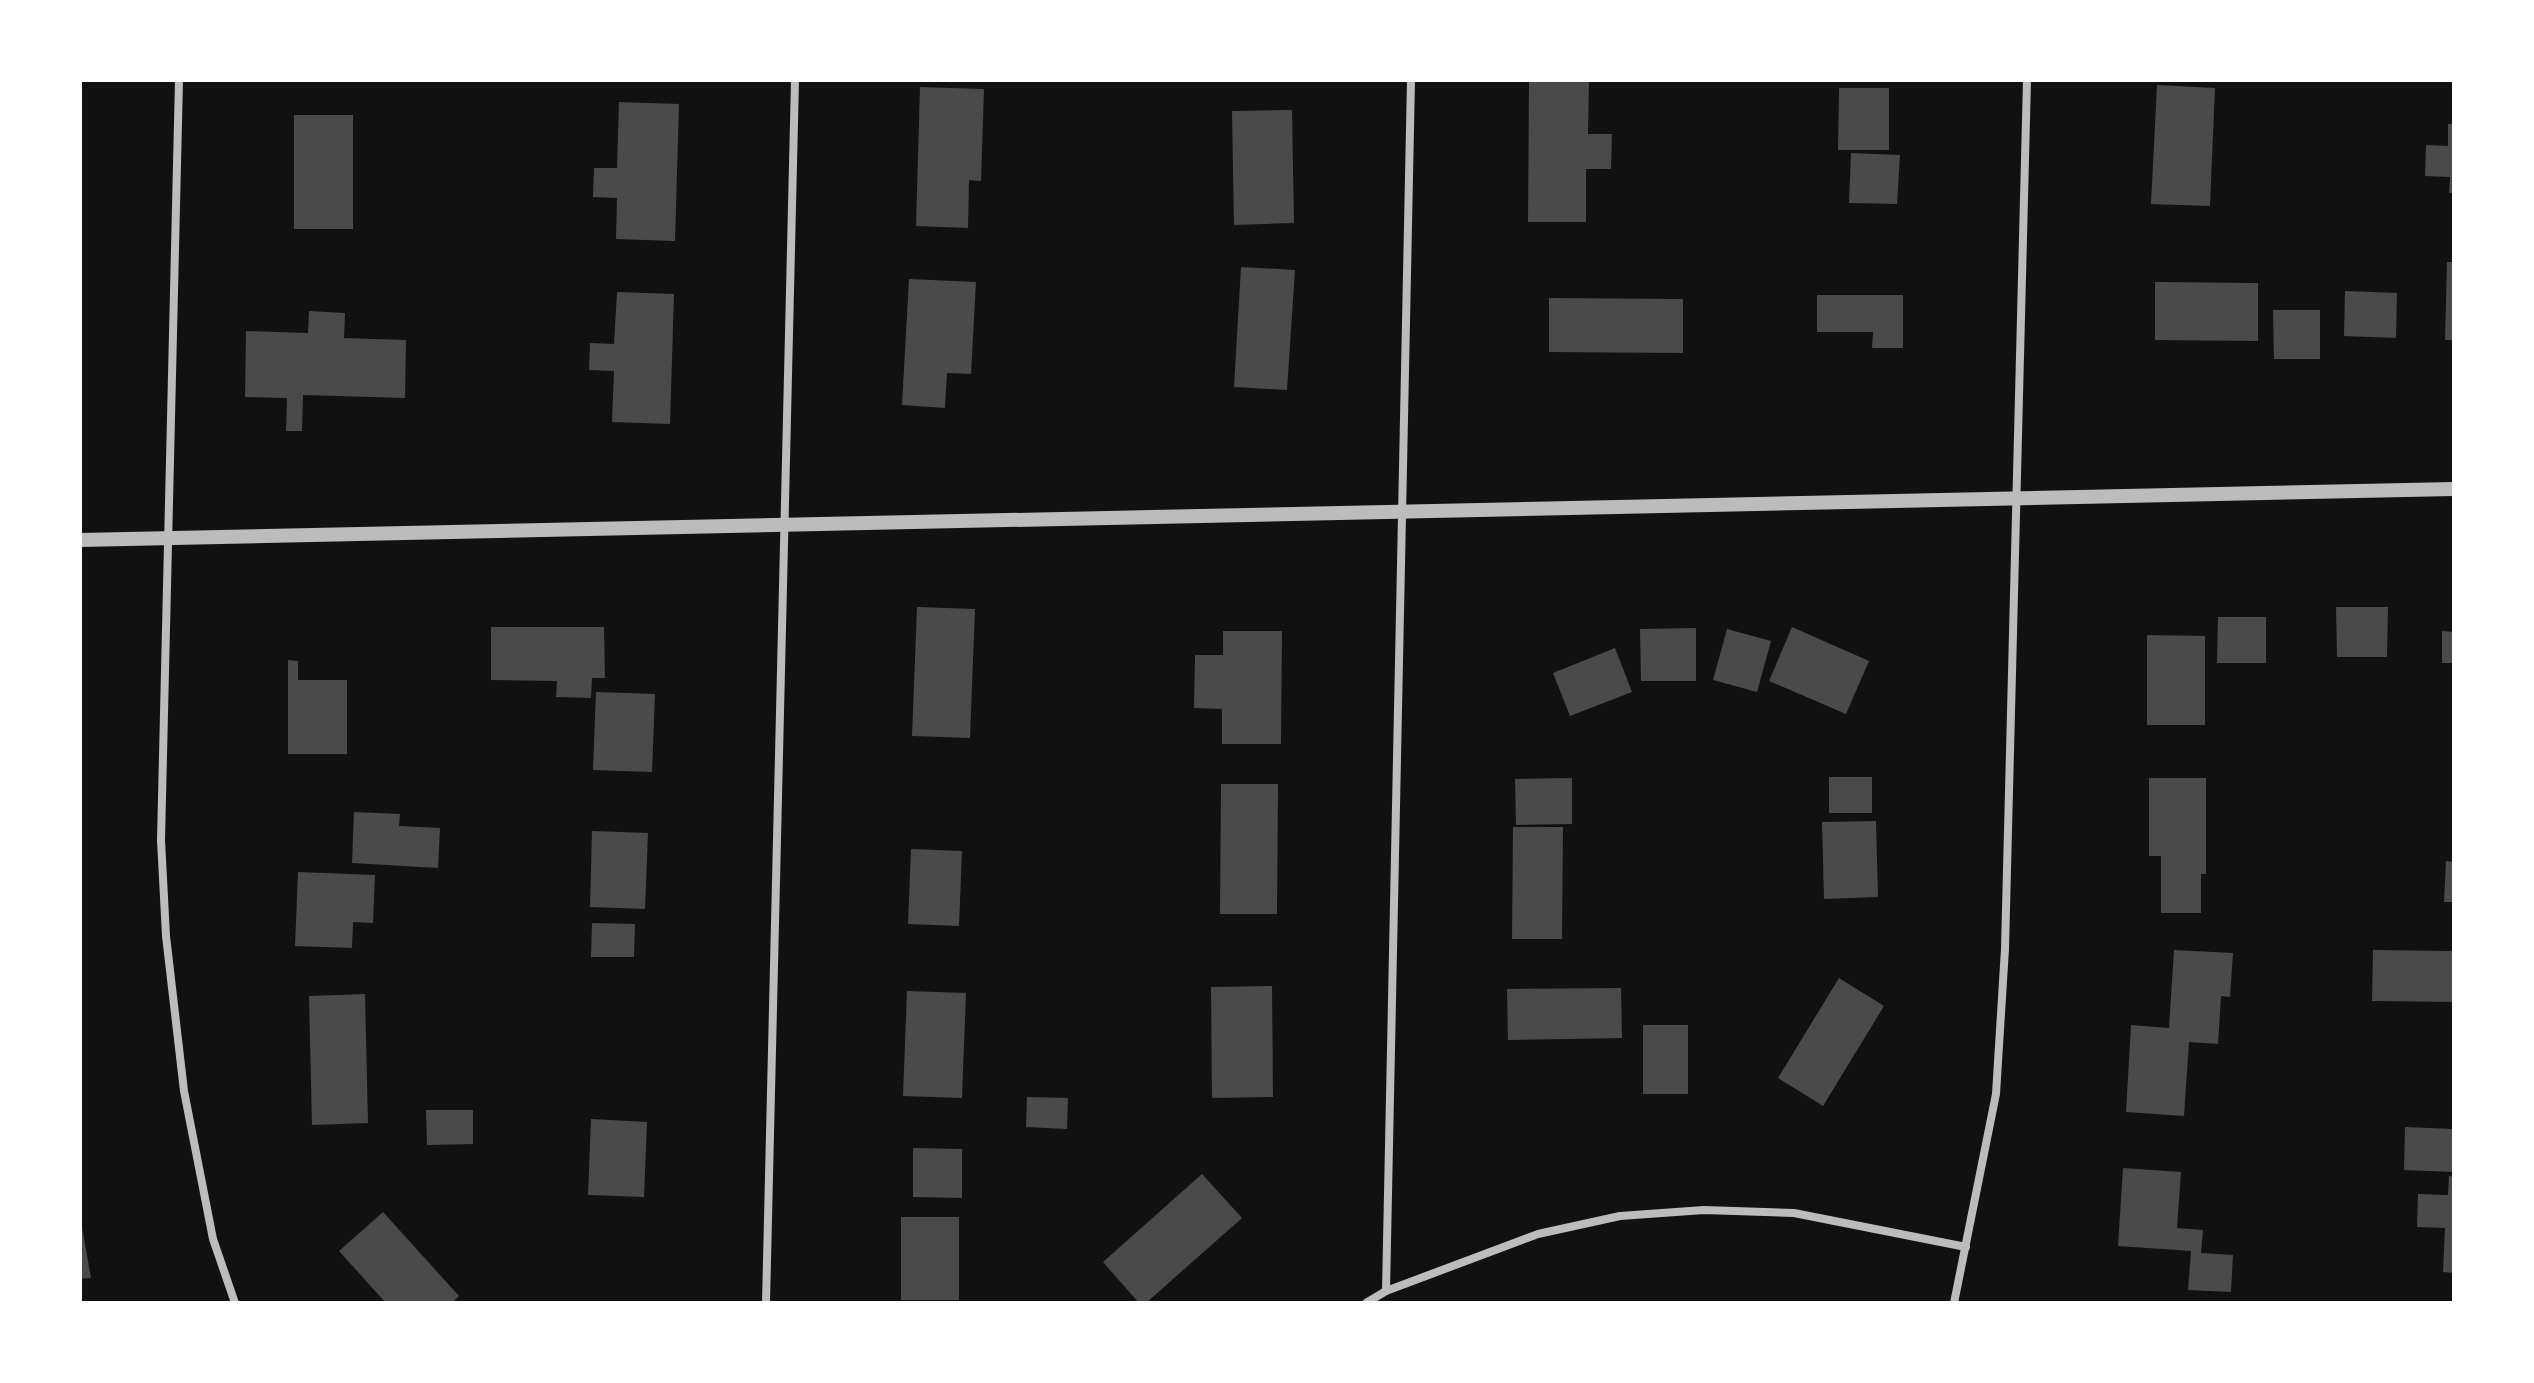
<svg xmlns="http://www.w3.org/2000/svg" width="2534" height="1383" viewBox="0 0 2534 1383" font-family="'Fira Sans',sans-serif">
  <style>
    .building { fill: #4a4a4a }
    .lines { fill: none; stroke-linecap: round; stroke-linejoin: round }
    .minor { stroke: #bcbcbc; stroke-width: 8 }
    .tertiary { stroke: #bcbcbc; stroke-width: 14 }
  </style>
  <rect width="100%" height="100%" fill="#111"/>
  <g class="building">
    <polygon points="1529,81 1589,82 1588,134 1612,134 1611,169 1586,169 1586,222 1528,222"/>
    <polygon points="2157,85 2215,88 2210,206 2151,204"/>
    <polygon points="920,87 984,89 981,181 969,180 968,228 916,226"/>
    <polygon points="1839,88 1889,88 1889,150 1838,150"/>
    <polygon points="619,102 679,104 675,241 616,239 617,198 593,197 594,168 617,168"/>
    <polygon points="1292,110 1294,223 1234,225 1232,111"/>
    <rect x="294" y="115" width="59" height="114"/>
    <polygon points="2448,124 2454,124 2454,193 2449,193 2450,177 2425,176 2426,145 2448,146"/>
    <polygon points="1851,153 1900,155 1897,204 1849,203"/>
    <polygon points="2447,262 2454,262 2454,340 2445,340"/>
    <polygon points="1241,267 1295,270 1287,390 1234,387"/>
    <polygon points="909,279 976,282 971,374 947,373 945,408 902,405"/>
    <polygon points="2155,282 2258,283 2258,341 2155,340"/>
    <polygon points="2345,291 2397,293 2396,338 2344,336"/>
    <polygon points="617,292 674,294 670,424 612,422 614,371 589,370 590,343 614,344"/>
    <polygon points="1817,295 1903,295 1903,348 1872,348 1873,332 1817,332"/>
    <polygon points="1549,298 1683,299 1683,353 1549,352"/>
    <polygon points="2273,310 2320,310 2320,359 2274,359"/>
    <polygon points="309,311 345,313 344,338 406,340 405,398 303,395 302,431 286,431 287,398 245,397 246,331 308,333"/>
    <polygon points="917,607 975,609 970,738 912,736"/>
    <polygon points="2336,607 2388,607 2387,657 2337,657"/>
    <polygon points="2218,617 2266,617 2266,663 2217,663"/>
    <polygon points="491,627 604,627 605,678 592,678 591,698 556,697 557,681 491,680"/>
    <polygon points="1792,627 1869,661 1846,714 1769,681"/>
    <polygon points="1696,628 1696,681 1641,681 1640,629"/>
    <polygon points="1727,629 1771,641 1757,692 1713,680"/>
    <polygon points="1223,631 1282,631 1281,744 1222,744 1222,709 1194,708 1195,655 1223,655"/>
    <polygon points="2442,631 2454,632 2454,663 2442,663"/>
    <polygon points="2147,635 2205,636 2205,725 2147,725"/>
    <polygon points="1615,648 1632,692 1570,716 1553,673"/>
    <polygon points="288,660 298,661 298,680 347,680 347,754 288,754"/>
    <polygon points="596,692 655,694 652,772 593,770"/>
    <rect x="1829" y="777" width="43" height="36"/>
    <polygon points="1572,778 1572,824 1516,825 1515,779"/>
    <polygon points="2149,778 2206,778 2206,874 2201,874 2201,913 2161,913 2161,856 2149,856"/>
    <polygon points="1221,784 1278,784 1277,914 1220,914"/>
    <polygon points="354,812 400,814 399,826 440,828 438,868 352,863"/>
    <polygon points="1876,821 1878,897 1824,899 1822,822"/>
    <polygon points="1513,827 1563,827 1562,939 1512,939"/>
    <polygon points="592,831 648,833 645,909 590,907"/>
    <polygon points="911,849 962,851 959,926 908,924"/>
    <polygon points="2446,861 2454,862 2454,902 2444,902"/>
    <polygon points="298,872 375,875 373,923 353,922 352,948 295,946"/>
    <polygon points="592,923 635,924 634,957 591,957"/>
    <polygon points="2174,950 2233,953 2230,997 2221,996 2218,1044 2189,1042 2184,1116 2126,1112 2131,1025 2169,1028"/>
    <polygon points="2373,950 2454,951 2454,1002 2372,1001"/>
    <polygon points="1839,978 1884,1006 1823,1106 1778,1078"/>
    <polygon points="1272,986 1273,1097 1212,1098 1211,987"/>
    <polygon points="1621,988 1622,1038 1508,1040 1507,989"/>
    <polygon points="907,991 966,993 962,1098 903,1096"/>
    <polygon points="365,994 368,1123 312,1125 309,996"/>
    <rect x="1643" y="1025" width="45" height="69"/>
    <polygon points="1027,1097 1068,1098 1067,1129 1026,1127"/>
    <polygon points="426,1110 473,1110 473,1144 427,1145"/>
    <polygon points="591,1119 647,1122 644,1197 588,1195"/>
    <polygon points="2405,1127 2454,1129 2454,1172 2404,1170"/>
    <polygon points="913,1148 962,1149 962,1198 913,1197"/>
    <polygon points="2123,1168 2181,1172 2177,1228 2203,1230 2201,1253 2233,1255 2231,1292 2188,1290 2191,1251 2118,1246"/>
    <polygon points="1202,1174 1242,1218 1146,1303 1139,1303 1103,1262"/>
    <polygon points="2449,1176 2454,1177 2454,1273 2443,1272 2445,1228 2417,1227 2418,1194 2448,1195"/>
    <polygon points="383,1212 459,1296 452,1303 386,1303 339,1251"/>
    <polygon points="80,1215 91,1278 80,1279"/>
    <rect x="901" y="1217" width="58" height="83"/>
  </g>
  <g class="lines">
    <g class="minor">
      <polyline points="179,80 161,840 166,936 184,1091 213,1239 235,1303"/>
      <polyline points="1386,1291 1411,80"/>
      <polyline points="766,1303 795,80"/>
      <polyline points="1366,1303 1386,1291 1538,1234 1620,1216 1704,1210 1794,1213 1966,1247"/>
      <polyline points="1954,1303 1996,1094 2005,949 2027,80"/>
    </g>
    <polyline class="tertiary" points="80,540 2454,489"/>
  </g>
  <rect width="2534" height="1383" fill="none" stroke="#ffffff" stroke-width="164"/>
</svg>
